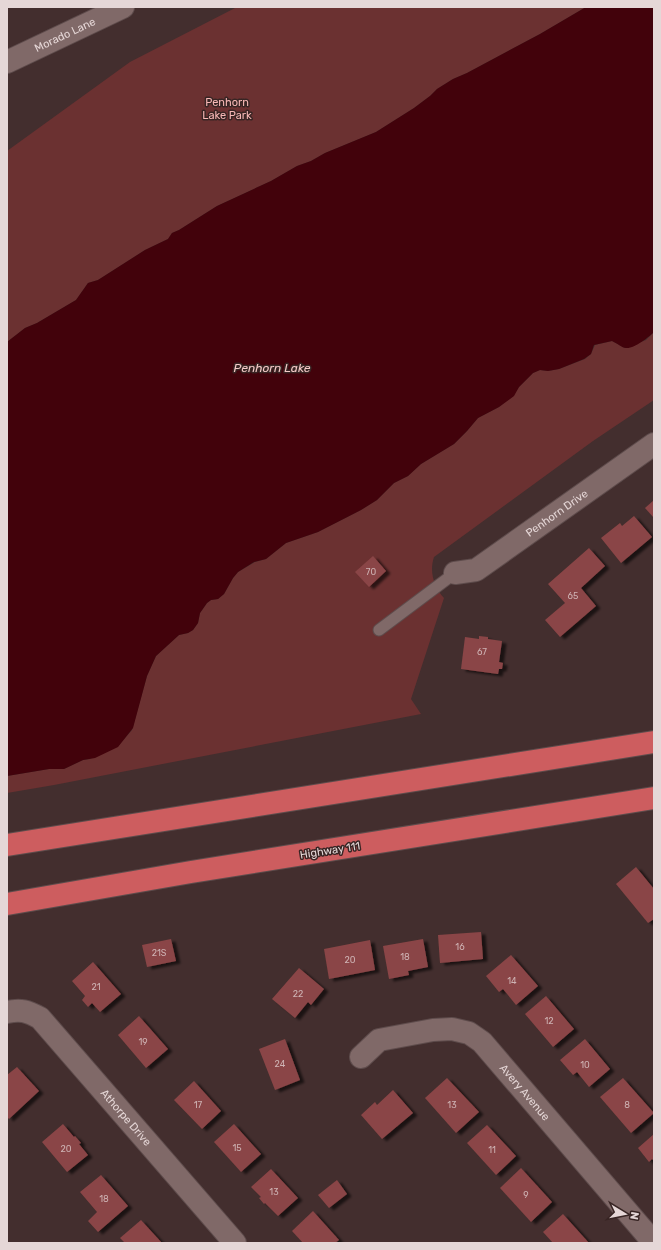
<svg xmlns="http://www.w3.org/2000/svg" width="661" height="1250" viewBox="0 0 661 1250" font-family="Rubik,sans-serif">
  <style>
    .green { fill: #6b3131 }
    .water { fill: #42020b }
    .building { fill: #8a4546; filter: url(#shadow) }
    .lines { fill: none; stroke-linecap: round; stroke-linejoin: round }
    .service-casing { stroke: #5e4c4c; stroke-width: 13 }
    .minor-casing { stroke: #5e4c4c; stroke-width: 24 }
    .motorway-casing { stroke: #5e4c4c; stroke-width: 24 }
    .service { stroke: #806968; stroke-width: 11 }
    .minor { stroke: #806968; stroke-width: 22 }
    .motorway { stroke: #cd5d5f; stroke-width: 22 }
    .labels { text-anchor: middle; stroke-width: 3; stroke-linejoin: round; paint-order: stroke }
    .number-label { font-size: 9px; fill: #ceb2b3 }
    .street-label { font-size: 11px; fill: #e5d7d7; stroke: #382524 }
    .park-label { font-size: 11px; fill: #f8b8b6; stroke: #382524 }
    .water-label { font-size: 12px; font-style: italic; fill: #f5cac8; stroke: #382524 }
  </style>
  <defs>
    <filter id="shadow"><feDropShadow dx="4.5" dy="2.5" stdDeviation="1" flood-color="#0009"/></filter>
  </defs>
  <rect width="100%" height="100%" fill="#432e2e"/>
  <g class="green">
    <polygon points="237,7 586,7 540,34 467,73 453,79 437,89 430,96 414,108 376,132 325,153 311,161 297,166 271,181 217,206 179,230 172,233 168,239 145,250 98,280 88,283 76,300 37,323 25,328 7,342 7,151 130,62"/>
    <path d="M654,332V400L593,441L434,557C429,572 434,587 444,598L411,699L421,714L54,785L7,793V776L49,769H64L83,760L90,759L118,746L132,730L147,676L156,656L179,635L188,633L193,630L198,623L200,613L207,603L211,600L218,599L224,594L233,578L238,572L255,562L266,559L286,543L318,532L361,510L377,500L394,483L408,476L421,464L454,444L467,431L478,418L499,407L513,396L519,387L533,373L540,370L548,371L559,369L585,359L591,354L595,345L612,341L625,348L646,340Z"/>
  </g>
  <path class="water" d="M586,7H654V332C649,337 634,349 626,348C622,348 617,343 612,341L594,345L591,354L584,359L559,369L548,371L540,370L533,373L519,387L514,396L499,407L478,418L467,431L454,444L421,464L408,476L394,483L377,500L361,510L318,532L286,543L266,559L254,562L238,572L233,578L224,594L218,599L211,600L207,603L200,613L198,623L193,630L188,633L179,635L156,656L147,676L133,728L118,747L95,758L83,760L64,769H49L7,776V342L25,328L37,323L76,300L88,283L98,280L145,250L168,239L172,233L179,230L217,206L271,181L297,166L311,161L325,153L376,132L414,108L430,96L437,89L453,79L467,73L540,34Z"/>
  <g class="building">
    <polygon points="654,500 654,518 645,508"/>
    <polygon points="634,516 652,537 621,563 601,538 620,523 622,526"/>
    <polygon points="589,548 605,566 581,588 596,606 560,637 545,620 565,603 548,584"/>
    <polygon points="373,556 386,571 369,587 355,572"/>
    <polygon points="479,636 488,637 488,639 502,641 499,662 503,663 502,669 499,669 498,674 461,669 465,637 479,639"/>
    <polygon points="636,867 654,889 654,919 648,923 616,884"/>
    <polygon points="481,932 483,959 440,963 438,935"/>
    <polygon points="171,939 176,961 147,967 142,945"/>
    <polygon points="423,939 428,967 408,971 409,975 389,979 383,946"/>
    <polygon points="370,940 375,970 329,979 324,949"/>
    <polygon points="511,955 538,986 516,1005 503,989 499,992 486,976"/>
    <polygon points="93,962 121,994 100,1012 92,1003 88,1007 82,1000 85,996 72,981"/>
    <polygon points="299,968 324,989 311,1005 308,1002 295,1018 272,999"/>
    <polygon points="546,996 574,1029 553,1047 525,1014"/>
    <polygon points="139,1016 168,1049 146,1068 118,1035"/>
    <polygon points="285,1039 300,1080 275,1090 259,1049"/>
    <polygon points="585,1039 610,1069 589,1087 577,1072 573,1075 560,1060"/>
    <polygon points="17,1067 39,1091 9,1119 7,1117 7,1075"/>
    <polygon points="447,1078 479,1112 456,1133 425,1098"/>
    <polygon points="623,1078 654,1113 631,1133 600,1097"/>
    <polygon points="194,1081 221,1111 202,1129 174,1100"/>
    <polygon points="393,1090 413,1113 382,1139 361,1115 375,1102 377,1105"/>
    <polygon points="63,1124 74,1137 75,1136 81,1143 79,1144 88,1155 67,1172 42,1142"/>
    <polygon points="234,1124 261,1154 241,1172 214,1142"/>
    <polygon points="487,1125 516,1156 496,1175 467,1143"/>
    <polygon points="654,1134 654,1161 652,1159 649,1162 638,1148"/>
    <polygon points="521,1168 552,1202 531,1222 500,1188"/>
    <polygon points="271,1169 298,1198 278,1216 265,1203 264,1204 259,1198 261,1197 251,1187"/>
    <polygon points="101,1175 128,1206 98,1232 88,1221 97,1212 80,1192"/>
    <polygon points="337,1180 347,1194 329,1208 318,1195"/>
    <polygon points="313,1211 339,1240 335,1243 303,1243 292,1231"/>
    <polygon points="563,1214 589,1243 553,1243 543,1232"/>
    <polygon points="141,1220 162,1243 125,1243 120,1238"/>
  </g>
  <g class="lines">
    <g class="service-casing">
      <polyline id="service" points="379,630 455,573"/>
    </g>
    <g class="minor-casing">
      <g id="minor">
        <path id="s1" d="M7,62L123,7"/>
        <path id="s2" d="M455,573L476,570L654,444"/>
        <path id="s3" d="M7,1012C21,1009 27,1011 40,1018L235,1243"/>
        <path id="s4" d="M361,1057L379,1040L433,1030L452,1029L469,1033L482,1042L654,1243"/>
      </g>
    </g>
    <g class="motorway-casing">
      <g id="motorway">
        <polyline points="7,845 654,742"/>
        <polyline points="7,904 191,872 654,798"/>
      </g>
    </g>
    <use href="#service" class="service"/>
    <use href="#minor" class="minor"/>
    <use href="#motorway" class="motorway"/>
  </g>
  <g class="labels">
    <g class="number-label">
      <text x="371" y="575">70</text>
      <text x="573" y="599">65</text>
      <text x="482" y="655">67</text>
      <text x="460" y="950">16</text>
      <text x="159" y="956">21S</text>
      <text x="405" y="960">18</text>
      <text x="350" y="963">20</text>
      <text x="512" y="984">14</text>
      <text x="96" y="990">21</text>
      <text x="298" y="997">22</text>
      <text x="549" y="1024">12</text>
      <text x="143" y="1045">19</text>
      <text x="280" y="1067">24</text>
      <text x="585" y="1068">10</text>
      <text x="198" y="1108">17</text>
      <text x="452" y="1108">13</text>
      <text x="627" y="1108">8</text>
      <text x="237" y="1151">15</text>
      <text x="66" y="1152">20</text>
      <text x="492" y="1153">11</text>
      <text x="274" y="1195">13</text>
      <text x="526" y="1198">9</text>
      <text x="104" y="1202">18</text>
    </g>
    <g class="street-label">
      <text dy="4" stroke="none"><textPath href="#s1" startOffset="64">Morado Lane</textPath></text>
      <text dy="4" stroke="none"><textPath href="#s2" startOffset="120">Penhorn Drive</textPath></text>
      <text transform="translate(330 850) rotate(-9)" y="4">Highway 111</text>
      <text dy="4" stroke="none"><textPath href="#s4" startOffset="198">Avery Avenue</textPath></text>
      <text dy="4" stroke="none"><textPath href="#s3" startOffset="166">Athorpe Drive</textPath></text>
    </g>
    <g class="park-label">
      <text x="227" y="106">Penhorn<tspan x="227" dy="13">Lake Park</tspan></text>
    </g>
    <g class="water-label">
      <text x="272" y="372">Penhorn Lake</text>
    </g>
  </g>
  <rect width="661" height="1250" fill="none" stroke="#e5d7d7" stroke-width="16"/>
  <g transform="translate(625 1214) rotate(100)" stroke="#382524" stroke-width="3" paint-order="stroke">
  <path d="M0-3L7 15L0 10L-7 15Z" fill="#e5d7d7"/>
  <text y="-6" font-size="11" font-weight="bold" text-anchor="middle" fill="#e5d7d7">N</text>
  </g>
</svg>
